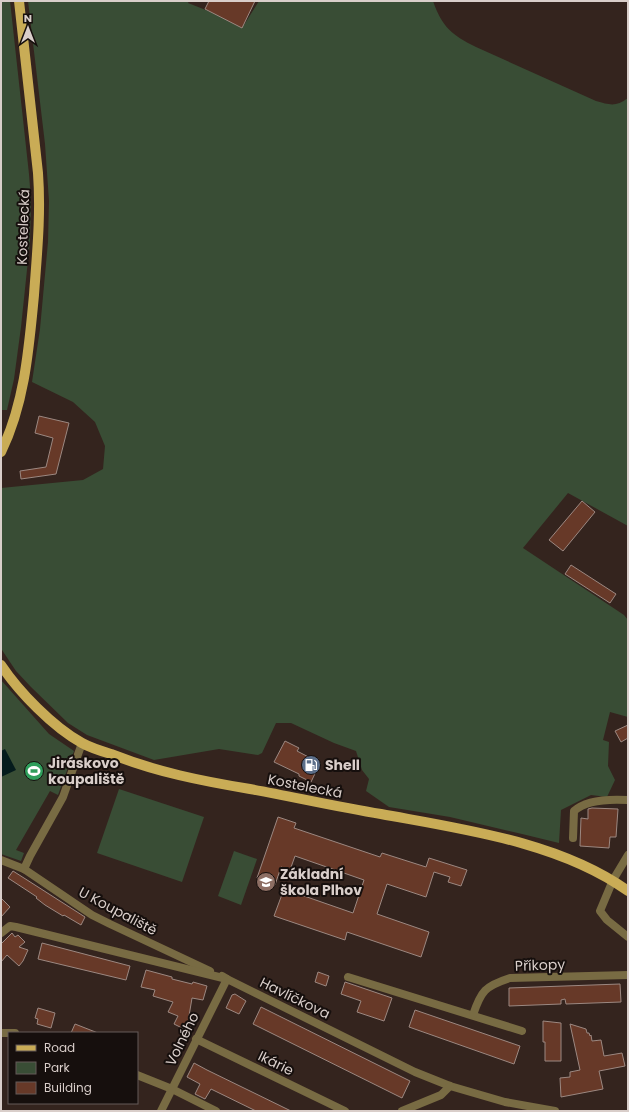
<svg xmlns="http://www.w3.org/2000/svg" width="629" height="1112" viewBox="0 0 629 1112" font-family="Poppins,sans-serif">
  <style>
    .green { fill: #394d35 }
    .water { fill: #051b1c }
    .building { fill: #673928; stroke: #9c8881 }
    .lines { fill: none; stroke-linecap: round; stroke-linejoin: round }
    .minor { stroke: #786b43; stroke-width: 8 }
    .primary { stroke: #c9ac56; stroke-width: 10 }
    .labels { text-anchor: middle; stroke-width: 4; stroke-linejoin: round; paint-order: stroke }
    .street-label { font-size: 14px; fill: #d9ceca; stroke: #160f0d }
    .poi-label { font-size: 14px; font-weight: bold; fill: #d9ceca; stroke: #160f0d; text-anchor: start }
  </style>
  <rect width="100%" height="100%" fill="#34241e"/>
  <g class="green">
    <polygon points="1,1 10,1 29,174 31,201 30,241 21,327 14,379 7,410 1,410"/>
    <path d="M28,1H189L188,3L244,25L259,1H433C442,27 452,35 476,47L596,101C610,105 616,107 628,98V526L568,493L523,548L624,615L628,620V717L610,712L603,740L609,742L608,766L615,780L607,797L591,795L561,810L559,843L522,834L450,817L389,807L366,791L369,779L362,770L356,751L334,743L291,723H276L262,753L258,755L219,749L154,760L87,735L68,723L31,687L16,671L2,650L1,647V488L83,480L103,469L105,446L95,422L73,402L32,382L40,329L48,242L49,201L45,144Z"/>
    <polygon points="1,680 49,734 74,751 58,795 50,791 16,850 24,853 21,861 1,854"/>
    <polygon points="119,789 204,817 182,882 97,853"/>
    <polygon points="234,851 257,859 241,905 218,896"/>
  </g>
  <polygon class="water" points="5,749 16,770 1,777 1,751"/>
  <g class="building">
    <polygon points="209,1 255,1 242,28 205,9"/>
    <polygon points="39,416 69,423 56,474 21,479 20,471 46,467 53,438 35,433"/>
    <polygon points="582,501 595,512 563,551 549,540"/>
    <polygon points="571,565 616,594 610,603 565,574"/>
    <polygon points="628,725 628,738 621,742 615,731"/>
    <polygon points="285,741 299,748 297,751 320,763 311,782 299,776 299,774 274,762"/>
    <circle cx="53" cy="780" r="5"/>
    <polygon points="592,808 618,809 616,837 610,837 609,848 580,846 581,818 588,819 588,809"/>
    <polygon points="278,817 296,823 294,828 380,857 382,853 426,867 429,858 467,870 461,886 448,882 450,877 434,872 426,897 387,884 377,914 429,932 421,957 347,932 345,940 274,916 284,889 353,913 364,880 295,856 290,870 281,867 275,885 257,878"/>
    <polygon points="13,871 85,917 81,925 64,915 63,916 45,905 36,898 37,897 8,878"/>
    <polygon points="1,898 10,907 1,917"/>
    <polygon points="12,933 15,937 18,935 25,942 19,947 28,950 23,961 19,966 7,955 1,962 1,944"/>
    <polygon points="42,943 130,966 126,980 38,959"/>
    <polygon points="146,970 172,977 172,979 192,984 193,982 207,986 203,1000 192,998 189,1016 194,1019 188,1031 174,1024 178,1016 168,1012 173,1002 153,996 155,990 141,987"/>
    <polygon points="318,972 329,976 326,986 315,982"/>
    <polygon points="345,982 392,998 384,1021 357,1012 361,1001 341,994"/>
    <polygon points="620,984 621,1002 566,1004 565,999 561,1000 561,1004 509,1006 509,988"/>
    <polygon points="235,994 246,1001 239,1014 226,1008 232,995"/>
    <polygon points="261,1007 410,1081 402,1098 253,1024"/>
    <polygon points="38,1008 55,1013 51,1028 37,1024 38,1019 35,1018"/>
    <polygon points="415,1010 520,1046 514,1064 409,1027"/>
    <polygon points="543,1021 561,1023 561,1061 545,1061 545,1042 543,1042"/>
    <polygon points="75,1024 98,1033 71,1033"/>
    <polygon points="570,1024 586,1029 587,1033 589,1033 590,1036 591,1035 592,1041 601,1040 604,1056 622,1053 625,1066 599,1071 603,1089 561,1097 560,1078 570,1077 570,1072 580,1070"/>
    <polygon points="194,1063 207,1070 291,1111 256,1111 211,1089 205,1099 195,1094 200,1084 187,1077"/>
  </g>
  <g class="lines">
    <g class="minor">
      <path d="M573,838L574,811C587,799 611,799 628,800"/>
      <polyline points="628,855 613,880 600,911 607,920 628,937"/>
      <polyline points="1,860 24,869 92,915 110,924 210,971"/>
      <polyline points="24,869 30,856 63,797 82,743"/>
      <polyline points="1,933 10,926 16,927 227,979 415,1072 450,1086 505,1102 555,1111"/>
      <polyline points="348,977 522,1031"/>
      <path d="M473,1015C481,991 485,986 510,978L628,975"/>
      <polyline points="1,1033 15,1033"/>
      <polyline points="196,1039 345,1111"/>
      <polyline points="137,1075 172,1089 216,1111"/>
      <polyline points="161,1111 227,979 222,976"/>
      <polyline points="402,1111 441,1095 450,1086"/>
    </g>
    <g class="primary">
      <path d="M1,452C25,403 29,347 34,295C37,253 41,215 38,173L19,1"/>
      <path d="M1,665C19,692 53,727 82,743C91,748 101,751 111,754C156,772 202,781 250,789C294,797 337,807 381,814C462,829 560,842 628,891"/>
    </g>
  </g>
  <defs>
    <g id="fuel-disc" transform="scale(1)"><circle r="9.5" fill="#5c6f8a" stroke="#160f0d"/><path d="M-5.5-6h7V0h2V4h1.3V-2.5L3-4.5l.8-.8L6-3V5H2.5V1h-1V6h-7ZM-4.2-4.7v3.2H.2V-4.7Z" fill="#fff"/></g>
    <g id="stadium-disc" transform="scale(1)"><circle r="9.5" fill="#2e9e5b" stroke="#160f0d"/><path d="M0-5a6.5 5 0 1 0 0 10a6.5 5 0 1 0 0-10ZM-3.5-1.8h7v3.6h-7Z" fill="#fff"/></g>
    <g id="school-disc" transform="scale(1)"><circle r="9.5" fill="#8d6e63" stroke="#160f0d"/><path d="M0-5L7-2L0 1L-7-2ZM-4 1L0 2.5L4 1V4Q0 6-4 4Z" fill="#fff"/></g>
  </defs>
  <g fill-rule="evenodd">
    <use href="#fuel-disc" x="311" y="765"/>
    <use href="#stadium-disc" x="34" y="771"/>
    <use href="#school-disc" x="266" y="882"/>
  </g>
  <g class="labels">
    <g class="street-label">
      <text transform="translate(23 227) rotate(-88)" y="5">Kostelecká</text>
      <text transform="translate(305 786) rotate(11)" y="5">Kostelecká</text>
      <text transform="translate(118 911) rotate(28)" y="5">U Koupaliště</text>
      <text transform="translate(540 965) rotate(-2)" y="5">Příkopy</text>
      <text transform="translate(295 998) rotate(26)" y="5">Havlíčkova</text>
      <text transform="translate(182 1039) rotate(-64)" y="5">Volného</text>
      <text transform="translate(276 1063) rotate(26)" y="5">Ikárie</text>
    </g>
    <g class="poi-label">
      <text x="48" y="768">Jiráskovo<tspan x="48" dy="16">koupaliště</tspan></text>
      <text x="325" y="770">Shell</text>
      <text x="280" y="879">Základní<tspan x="280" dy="16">škola Plhov</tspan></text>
    </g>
  </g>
  <rect width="629" height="1112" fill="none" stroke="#d9ceca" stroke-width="4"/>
  <rect x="8" y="1032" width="130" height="72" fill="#160f0d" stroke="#645b59"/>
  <rect x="16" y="1045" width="20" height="6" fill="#c9ac56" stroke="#645b59"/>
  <text x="44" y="1052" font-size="12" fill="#d9ceca">Road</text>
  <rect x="16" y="1062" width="20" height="12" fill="#394d35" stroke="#645b59"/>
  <text x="44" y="1072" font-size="12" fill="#d9ceca">Park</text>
  <rect x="16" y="1082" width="20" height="12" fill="#673928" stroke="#645b59"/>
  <text x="44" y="1092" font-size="12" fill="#d9ceca">Building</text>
  <g transform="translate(28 28)" stroke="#160f0d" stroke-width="3" paint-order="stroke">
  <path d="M0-3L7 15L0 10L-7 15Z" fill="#d9ceca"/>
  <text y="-6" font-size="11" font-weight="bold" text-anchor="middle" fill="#d9ceca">N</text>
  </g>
</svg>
